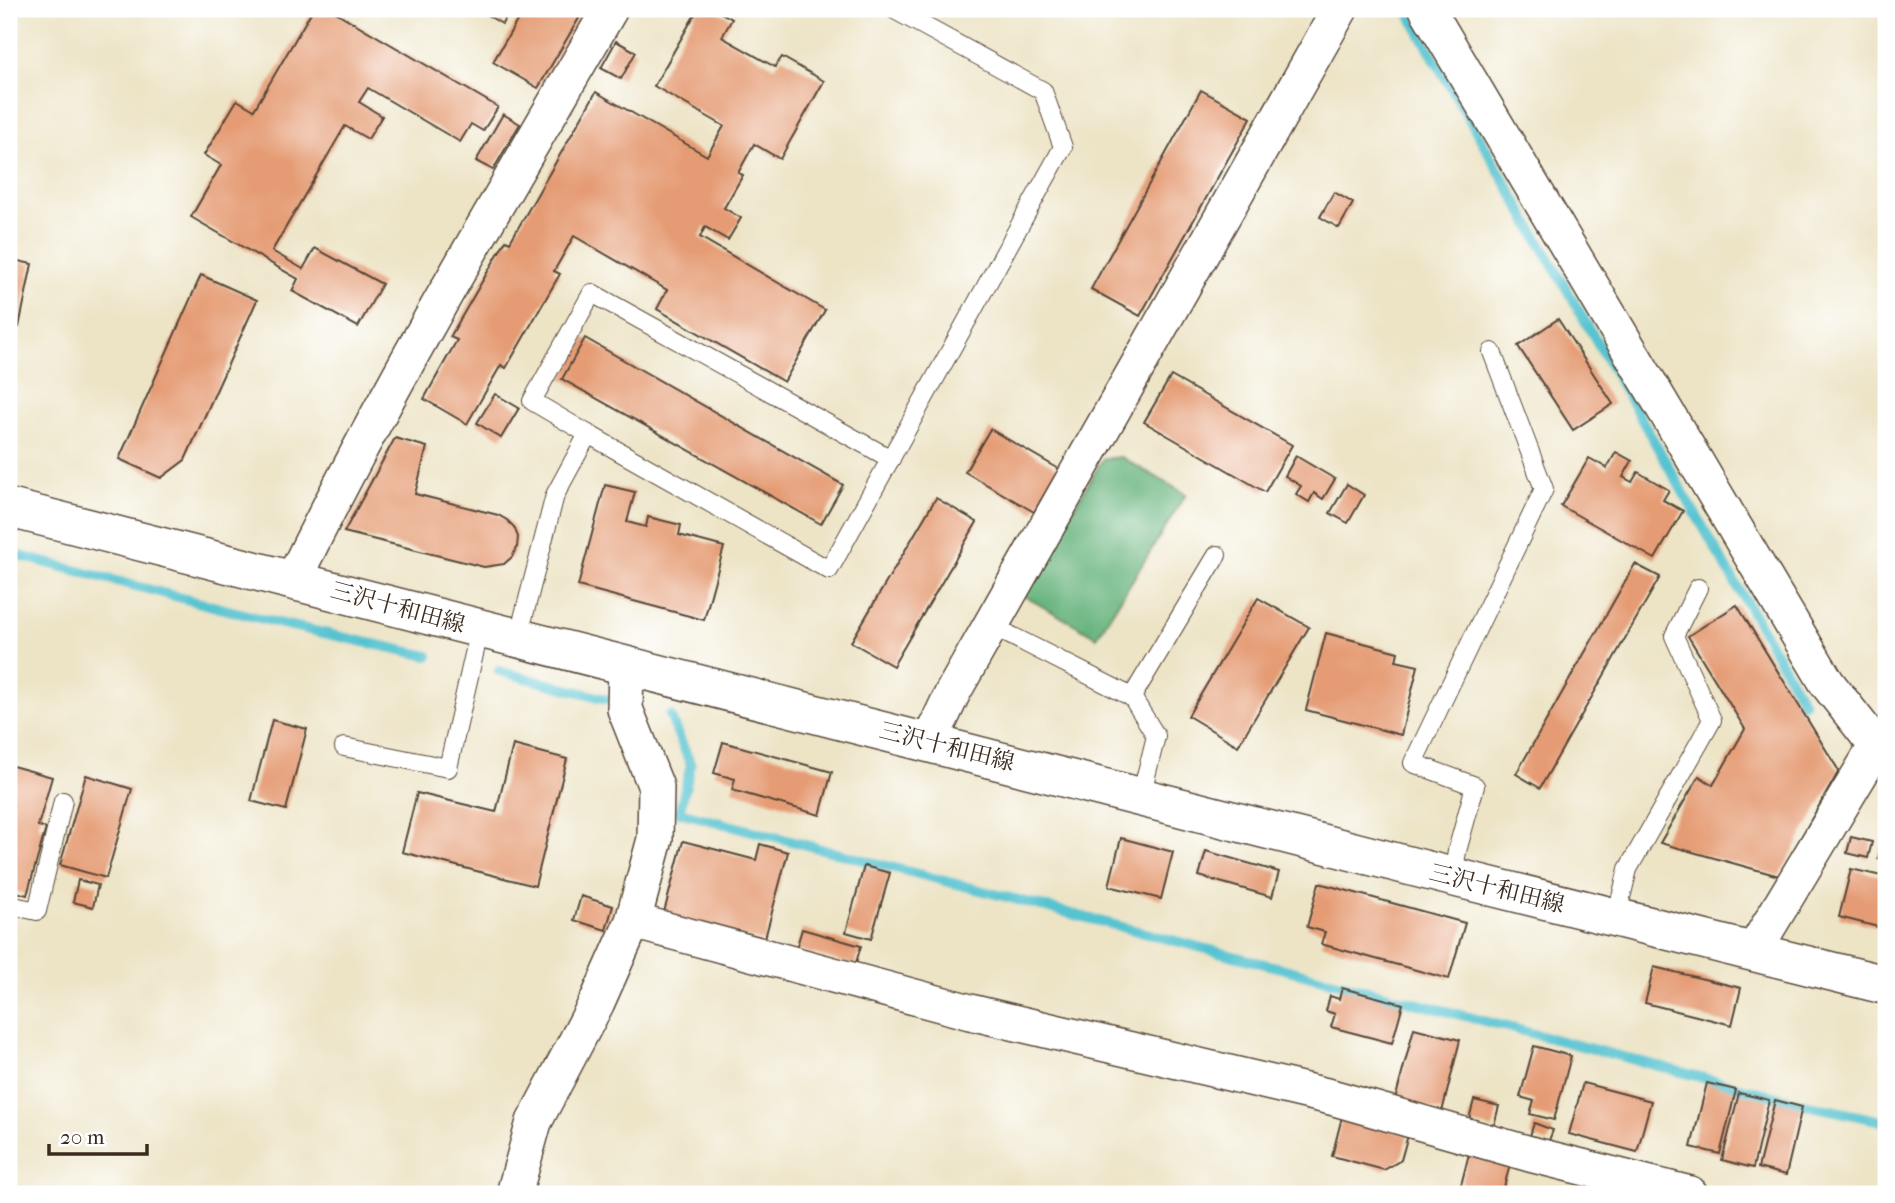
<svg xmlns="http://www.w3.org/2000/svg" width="1895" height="1203" viewBox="0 0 1895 1203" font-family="'IM FELL French Canon','Noto Serif JP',serif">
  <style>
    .forest { fill: #68b47d; stroke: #526f4e; stroke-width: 2 }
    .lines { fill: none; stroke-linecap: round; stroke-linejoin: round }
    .stream { stroke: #57c3d0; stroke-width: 10 }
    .building { fill: #e59c75 }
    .service-casing { stroke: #564637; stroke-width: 20 }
    .minor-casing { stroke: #564637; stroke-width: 38 }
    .primary-casing { stroke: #564637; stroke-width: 41 }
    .service { stroke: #fff; stroke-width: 18 }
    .minor { stroke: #fff; stroke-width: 35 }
    .primary { stroke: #fff; stroke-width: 38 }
    .labels { text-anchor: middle; stroke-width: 6; stroke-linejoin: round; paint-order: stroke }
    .street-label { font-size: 23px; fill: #3b2a1e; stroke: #fff }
  </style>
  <rect width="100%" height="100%" fill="#fff"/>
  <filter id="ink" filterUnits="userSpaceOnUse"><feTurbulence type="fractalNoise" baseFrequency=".0143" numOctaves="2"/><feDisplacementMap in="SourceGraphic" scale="14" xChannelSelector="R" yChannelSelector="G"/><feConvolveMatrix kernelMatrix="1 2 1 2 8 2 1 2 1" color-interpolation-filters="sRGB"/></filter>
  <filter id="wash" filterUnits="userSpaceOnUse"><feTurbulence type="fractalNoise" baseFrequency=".00686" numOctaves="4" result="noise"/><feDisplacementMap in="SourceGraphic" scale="28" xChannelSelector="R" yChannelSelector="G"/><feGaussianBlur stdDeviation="1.57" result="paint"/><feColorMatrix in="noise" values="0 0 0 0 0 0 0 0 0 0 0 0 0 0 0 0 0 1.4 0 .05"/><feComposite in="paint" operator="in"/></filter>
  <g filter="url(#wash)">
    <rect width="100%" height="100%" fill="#ede4c6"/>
    <polygon class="forest" points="1121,457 1186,494 1097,637 1022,595 1103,459"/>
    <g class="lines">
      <g class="stream">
        <polyline points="1406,9 1804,703"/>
        <polyline points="9,553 278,623 428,656"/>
        <polyline points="499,671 606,699"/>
        <polyline points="670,716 691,765 679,812 1808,1105 1886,1122"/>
      </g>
    </g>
    <g id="blocks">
      <g class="building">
        <polygon points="313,9 330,9 498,107 483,131 471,124 460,142 368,88 359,102 382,116 368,139 345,126 272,251 303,269 315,248 382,284 358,327 292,291 298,279 191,217 221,165 204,155 237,100 254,110"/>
        <polygon points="484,9 511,9 502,24 482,12"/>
        <polygon points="524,9 575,9 582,13 538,88 493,62"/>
        <polygon points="698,9 714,9 732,19 722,37 775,67 782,57 824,81 780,159 754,144 738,173 743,175 724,208 741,218 728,240 705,227 700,237 825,310 784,382 657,309 667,290 574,236 554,271 560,274 506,368 501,365 467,424 424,399 457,340 450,337 506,240 510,242 596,92 707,156 724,126 654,86"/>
        <polygon points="616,41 636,52 621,79 601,68"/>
        <polygon points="1201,90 1251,118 1140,316 1091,289"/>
        <polygon points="503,114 520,124 493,170 476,161"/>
        <polygon points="1334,192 1353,203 1339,228 1320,217"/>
        <polygon points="9,259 32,264 19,327 9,324"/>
        <polygon points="201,275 257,300 185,460 161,478 119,459"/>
        <polygon points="1558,319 1613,404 1573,430 1518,346"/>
        <polygon points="585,338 843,485 821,524 562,379"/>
        <polygon points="1171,376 1292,445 1265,492 1144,422"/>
        <polygon points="495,394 519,408 501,438 477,423"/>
        <polygon points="990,429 1059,469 1034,512 965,472"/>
        <polygon points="395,438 427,447 415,494 498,515 507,520 514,527 518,537 517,547 512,557 504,564 484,567 344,532"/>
        <polygon points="1616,452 1632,461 1623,477 1632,482 1638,472 1669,490 1663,500 1683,511 1655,559 1561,506 1589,458 1607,468"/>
        <polygon points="1296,456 1335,479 1323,499 1314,493 1309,502 1296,494 1301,486 1285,476"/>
        <polygon points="1347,484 1364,495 1348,523 1330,513"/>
        <polygon points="605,485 635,492 627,522 646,527 648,517 681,525 679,535 724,547 704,620 578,586"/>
        <polygon points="936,498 977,522 893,666 851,642"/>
        <polygon points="1635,564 1660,577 1540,788 1516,774"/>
        <polygon points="1258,598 1309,627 1238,746 1188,716"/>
        <polygon points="1737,605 1839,771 1779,876 1660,843 1699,776 1713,785 1745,729 1688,636"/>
        <polygon points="1326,633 1398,652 1396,661 1418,666 1401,735 1306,710"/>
        <polygon points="272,720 307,729 286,810 251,801"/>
        <polygon points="723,742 832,772 820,815 732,790 735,779 714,773"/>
        <polygon points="513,745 567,759 535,886 402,852 417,793 496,812"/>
        <polygon points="9,765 52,777 38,826 46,828 27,895 9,890 9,818 13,804 9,803"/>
        <polygon points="86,775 132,789 106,878 60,865"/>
        <polygon points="1885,831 1886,831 1886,860 1878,858"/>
        <polygon points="1851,837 1872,842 1868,858 1847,853"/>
        <polygon points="1121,838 1173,852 1161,899 1109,886"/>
        <polygon points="683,841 756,860 760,844 788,852 764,942 663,916"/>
        <polygon points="1206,851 1279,872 1272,897 1199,876"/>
        <polygon points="864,866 890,873 871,939 846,932"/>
        <polygon points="1851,869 1886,877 1886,929 1839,917"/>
        <polygon points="78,880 98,885 93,907 73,902"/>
        <polygon points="1319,883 1465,923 1449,979 1321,944 1325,932 1307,927"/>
        <polygon points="581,896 613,906 606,930 574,920"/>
        <polygon points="802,929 861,946 855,966 796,949"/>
        <polygon points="1654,967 1741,988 1732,1025 1645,1003"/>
        <polygon points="1342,988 1403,1004 1392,1043 1331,1027 1335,1014 1326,1011 1330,996 1339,999"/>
        <polygon points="1414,1028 1460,1040 1442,1112 1395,1100"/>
        <polygon points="1534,1046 1571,1056 1554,1120 1530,1114 1534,1101 1520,1097"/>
        <polygon points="1583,1083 1651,1101 1637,1152 1569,1134"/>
        <polygon points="1707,1083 1736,1090 1720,1154 1691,1147"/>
        <polygon points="1739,1093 1769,1100 1753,1168 1722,1160"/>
        <polygon points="1474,1100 1499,1106 1493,1129 1468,1123"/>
        <polygon points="1775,1100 1802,1107 1786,1175 1758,1168"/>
        <polygon points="1342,1117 1408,1135 1401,1160 1384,1170 1332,1156"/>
        <polygon points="1534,1123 1553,1130 1548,1143 1530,1136"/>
        <polygon points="1469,1154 1510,1165 1502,1194 1445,1194 1447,1185 1460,1189"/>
      </g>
    </g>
  </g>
  <g filter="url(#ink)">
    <use href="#blocks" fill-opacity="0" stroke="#564637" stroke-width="2"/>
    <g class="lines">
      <g class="service-casing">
        <g id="service">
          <polyline points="588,434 532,401 592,293 891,459"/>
          <polyline points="990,625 1132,697 1217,555"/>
          <polyline points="518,638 555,495 588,434 829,570 1063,147 1043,91 893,9"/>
          <polyline points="1132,697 1156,736 1141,796"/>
          <polyline points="344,747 448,768 480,628"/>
          <polyline points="1453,877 1457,851 1475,786 1413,763 1544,489 1492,352"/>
          <polyline points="9,905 37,911 63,801"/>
          <polyline points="1616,918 1628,869 1712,720 1674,636 1698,588"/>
        </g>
      </g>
      <g class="minor-casing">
        <g id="minor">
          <polyline points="1427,9 1827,683 1886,758"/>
          <path d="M293,580C389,384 501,197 610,9"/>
          <polyline points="930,741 953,692 1340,9"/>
          <polyline points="633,921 970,1012 1331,1097 1530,1154 1690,1194"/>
          <polyline points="1753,952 1876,747"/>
          <polyline points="514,1194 534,1122 597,1002 633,921 655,839 656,787 625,709 626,666"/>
        </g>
      </g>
      <g class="primary-casing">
        <polyline id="primary" points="9,508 1453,877 1886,985"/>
      </g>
      <use href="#service" class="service"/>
      <use href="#minor" class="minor"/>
      <use href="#primary" class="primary"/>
    </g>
  </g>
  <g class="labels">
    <g class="street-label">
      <text transform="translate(398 607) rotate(15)" y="8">三沢十和田線</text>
      <text transform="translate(947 746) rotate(14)" y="8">三沢十和田線</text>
      <text transform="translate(1497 888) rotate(14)" y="8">三沢十和田線</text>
    </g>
  </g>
  <rect width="1895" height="1203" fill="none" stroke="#fff" stroke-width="35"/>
  <path d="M49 1144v10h98v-10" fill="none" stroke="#3b2a1e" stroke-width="3.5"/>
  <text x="60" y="1144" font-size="21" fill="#3b2a1e" stroke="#ffffff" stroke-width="5" paint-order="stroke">20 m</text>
</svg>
